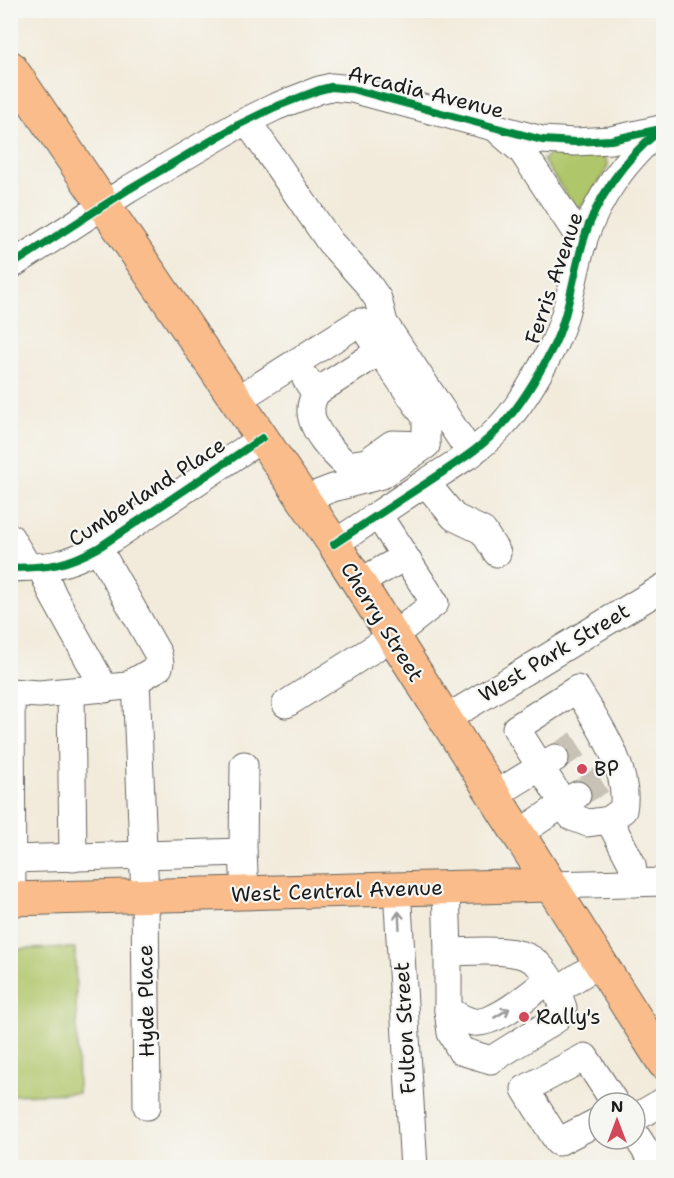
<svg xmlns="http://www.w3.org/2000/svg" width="674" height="1178" viewBox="0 0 674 1178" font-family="'Shantell Sans',sans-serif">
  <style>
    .park { fill: #b0c66b; stroke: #667144; stroke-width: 1.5 }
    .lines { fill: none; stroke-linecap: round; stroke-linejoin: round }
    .minor-tunnel { stroke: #c7c2b5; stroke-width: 27; stroke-dasharray: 27 14; stroke-linecap: butt }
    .minor-casing { stroke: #67645f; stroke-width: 29 }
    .major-casing { stroke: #67645f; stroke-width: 35 }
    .minor { stroke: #fff; stroke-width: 27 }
    .major { stroke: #f9bc8a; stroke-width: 33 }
    .cycleway-casing { stroke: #f6f6f2; stroke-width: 11 }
    .cycleway { stroke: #00873e; stroke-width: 8 }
    .oneway { stroke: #999 }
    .poi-dot { fill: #d1495b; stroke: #f6f6f2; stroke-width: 2 }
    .labels { text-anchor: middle; stroke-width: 4.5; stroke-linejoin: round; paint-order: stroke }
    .street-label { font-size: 21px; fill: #1c1c1c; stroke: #f6f6f2 }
    .poi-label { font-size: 21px; fill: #1c1c1c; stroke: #f6f6f2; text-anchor: start }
  </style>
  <rect width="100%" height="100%" fill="#f6f6f2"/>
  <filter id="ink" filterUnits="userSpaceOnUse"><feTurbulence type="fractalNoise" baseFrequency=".0167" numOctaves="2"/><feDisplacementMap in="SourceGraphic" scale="12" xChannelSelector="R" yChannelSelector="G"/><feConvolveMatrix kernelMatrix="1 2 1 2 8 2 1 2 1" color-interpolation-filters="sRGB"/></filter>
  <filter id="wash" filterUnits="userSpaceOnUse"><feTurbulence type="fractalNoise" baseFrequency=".008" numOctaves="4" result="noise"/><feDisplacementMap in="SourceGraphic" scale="24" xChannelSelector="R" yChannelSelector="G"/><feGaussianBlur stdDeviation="1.35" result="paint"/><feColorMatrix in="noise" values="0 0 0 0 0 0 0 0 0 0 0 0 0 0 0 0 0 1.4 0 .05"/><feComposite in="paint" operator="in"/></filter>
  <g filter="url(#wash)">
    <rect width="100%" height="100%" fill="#f2ebdb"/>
    <g class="park">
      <path d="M551,152C562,152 609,149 608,165C607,170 602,177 599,182C593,191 588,202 579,208H575L543,160Z"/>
      <polygon points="75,948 78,1093 11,1095 11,949"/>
    </g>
  </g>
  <g filter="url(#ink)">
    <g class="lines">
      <g class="minor-tunnel">
        <polyline points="555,758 583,741"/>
        <polyline points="578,794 605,778"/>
      </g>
      <g class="minor-casing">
        <g id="minor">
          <polyline points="247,121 330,242 367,283 378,299 384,323 471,454"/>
          <polyline points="500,132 522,151 583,243"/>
          <polyline points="10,266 129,189 238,125 275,107 319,90 331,87 352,89 542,140 575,142 611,140 661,129"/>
          <polyline points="306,379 315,393 380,351"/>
          <path d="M315,393C314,398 311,403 311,408C309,428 334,454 347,465L367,462L392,444L426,445"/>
          <polyline points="237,400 360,322 426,418 426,445 382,475 333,488 304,499"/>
          <polyline points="426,483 454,517 483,531 497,553"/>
          <polyline points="10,537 28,567"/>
          <path d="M334,544C365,524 394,503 425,483C453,465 482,449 504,423C523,402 538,375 551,350C569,315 572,278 583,241C597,199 626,158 660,130"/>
          <polyline points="41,567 53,595 105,689"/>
          <path d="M10,568C49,567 63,567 98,548L262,438"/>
          <polyline points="358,583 405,557"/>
          <polyline points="136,680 145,896 147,1106"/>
          <polyline points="10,692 39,694 127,686 159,667 160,663 158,654 98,548"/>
          <polyline points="11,692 12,899"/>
          <polyline points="71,692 73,858"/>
          <polyline points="286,704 392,637 435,603 378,515"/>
          <polyline points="444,720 664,587"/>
          <polyline points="493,796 555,758"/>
          <path d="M609,820L623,810C631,770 597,722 577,689L516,728L572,817L588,823L609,820L632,864L634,883"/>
          <polyline points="518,834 577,795"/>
          <polyline points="243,852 244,765"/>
          <polyline points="12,859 243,852 245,893"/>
          <polyline points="551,885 664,882"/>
          <polyline points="446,888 448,952"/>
          <polyline points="397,889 414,1168"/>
          <path d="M448,952C472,952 512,947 533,960C547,970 558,992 563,1008L555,1020L491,1060L461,1051L451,1033L448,1010Z"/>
          <polyline points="557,990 600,963"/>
          <path d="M448,1010C456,1015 465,1021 474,1022C496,1025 532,992 550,979"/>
          <polyline points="635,1118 664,1101"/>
          <polyline points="599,1121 558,1142 525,1089 585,1057 615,1103"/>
          <polyline points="635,1134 657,1168"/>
        </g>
      </g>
      <g class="major-casing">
        <g id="major">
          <polyline points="10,67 334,544 664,1063"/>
          <polyline points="10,899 551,885"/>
        </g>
      </g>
      <use href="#minor" class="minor"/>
      <use href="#major" class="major"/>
      <g class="cycleway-casing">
        <g id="cycleway">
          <polyline points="10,266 129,189 238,125 275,107 319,90 331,87 352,89 542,140 575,142 611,140 661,129"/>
          <path d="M334,544C364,524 394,504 425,484C453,465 481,449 504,423C523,402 538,376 551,351C569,317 572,279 583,242C595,200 625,158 659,131"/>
          <path d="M10,568C49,567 63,567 98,548L262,438"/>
        </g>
      </g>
      <use href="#cycleway" class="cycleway"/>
    </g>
    <defs><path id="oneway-shaft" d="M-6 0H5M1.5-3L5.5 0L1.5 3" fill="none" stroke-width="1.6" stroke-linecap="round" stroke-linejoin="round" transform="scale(1.5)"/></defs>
    <g class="oneway">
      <use href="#oneway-shaft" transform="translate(399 920) rotate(-93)"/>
      <use href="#oneway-shaft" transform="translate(502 1013) rotate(-31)"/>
    </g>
  </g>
  <g class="poi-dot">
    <circle cx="582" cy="769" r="6"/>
    <circle cx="524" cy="1017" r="6"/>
  </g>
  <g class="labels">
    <g class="street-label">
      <text transform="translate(426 92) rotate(14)" y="7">Arcadia Avenue</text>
      <text transform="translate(554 278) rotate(-71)" y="7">Ferris Avenue</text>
      <text transform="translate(147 492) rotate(-33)" y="7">Cumberland Place</text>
      <text transform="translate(382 622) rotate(58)" y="7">Cherry Street</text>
      <text transform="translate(554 653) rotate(-31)" y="7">West Park Street</text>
      <text transform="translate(337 891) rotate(-2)" y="7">West Central Avenue</text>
      <text transform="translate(146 1001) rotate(-91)" y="7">Hyde Place</text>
      <text transform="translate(405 1028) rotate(-93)" y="7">Fulton Street</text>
    </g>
    <g class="poi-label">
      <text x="594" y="776">BP</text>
      <text x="536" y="1024">Rally's</text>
    </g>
  </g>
  <rect width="674" height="1178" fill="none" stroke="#f6f6f2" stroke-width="36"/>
  <g transform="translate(617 1121)"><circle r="28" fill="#f6f6f2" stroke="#9f9f9c" stroke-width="1.5"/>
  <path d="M0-4.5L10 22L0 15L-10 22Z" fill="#d1495b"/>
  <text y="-9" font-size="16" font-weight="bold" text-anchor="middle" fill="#1c1c1c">N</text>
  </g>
</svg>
